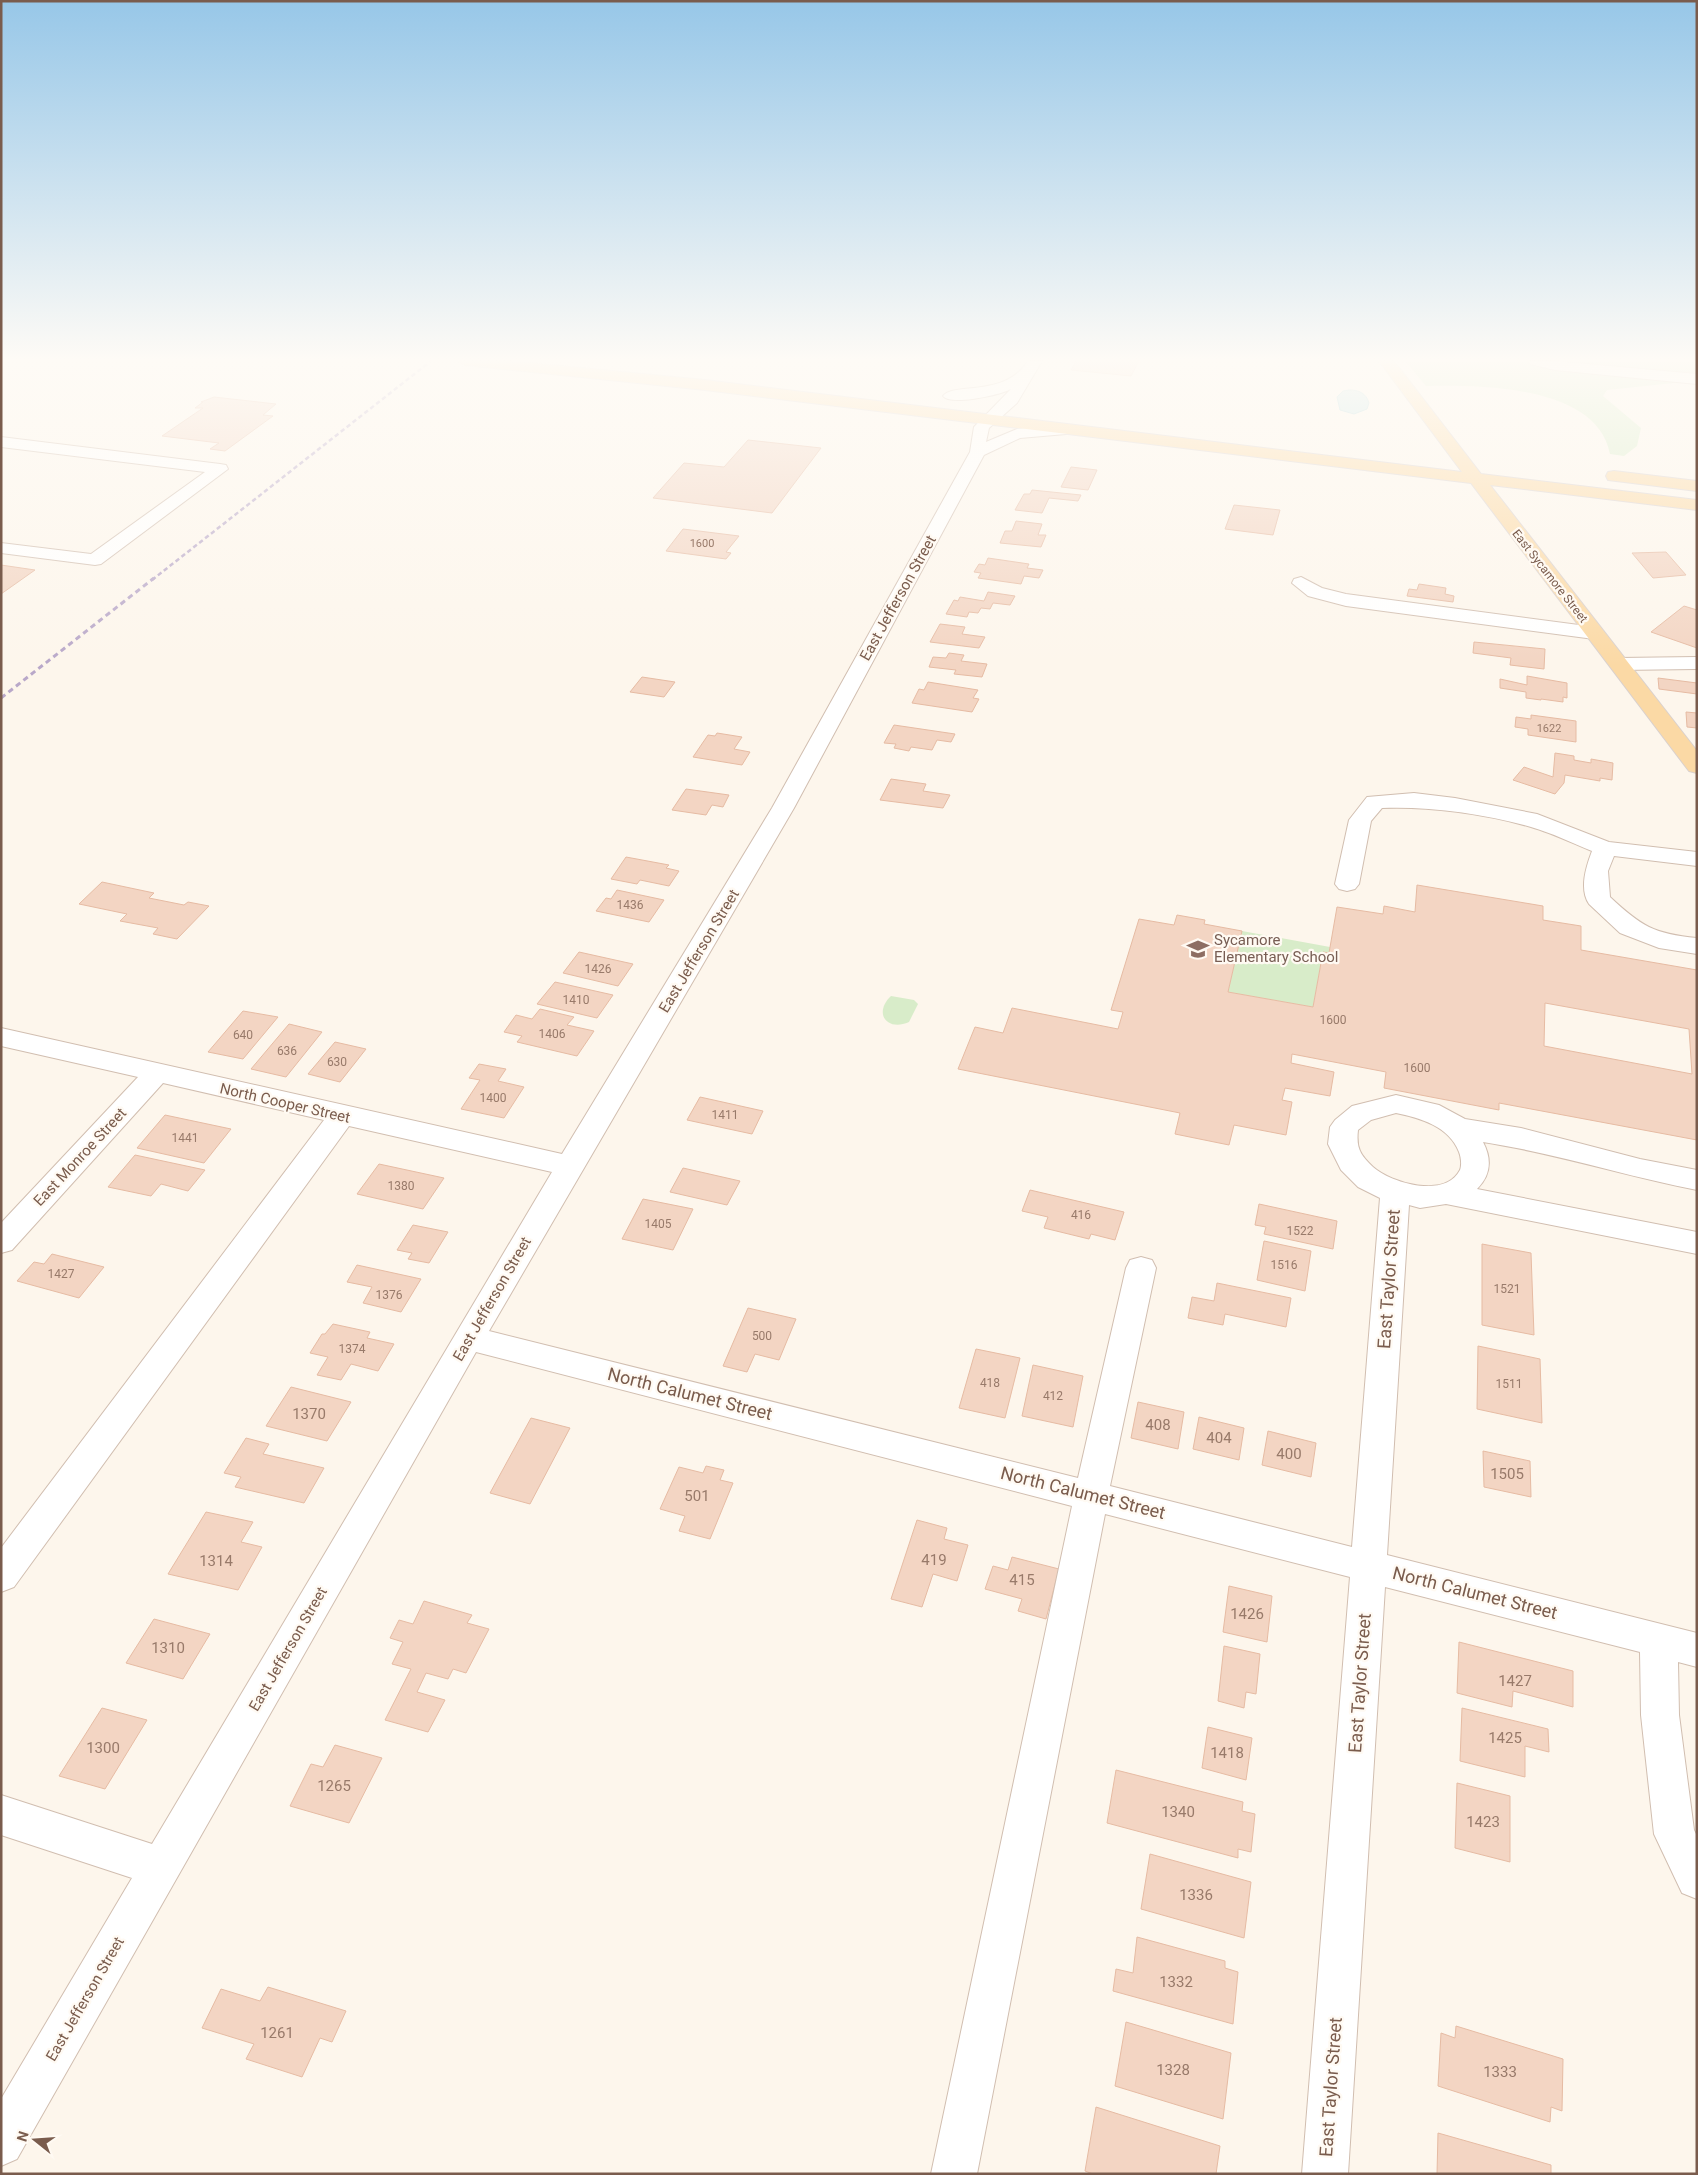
<svg xmlns="http://www.w3.org/2000/svg" width="1698" height="2175" viewBox="0 0 1698 2175" font-family="Roboto,sans-serif">
  <style>
    .green { fill: #d8ecc9 }
    .water { fill: #bfe3e8; stroke: #a5d3da }
    .building { fill: #f3d5c3; stroke: #e6bba3; fill-rule: evenodd }
    .lines { fill: none; stroke-linecap: round; stroke-linejoin: round }
    .minor-casing { stroke: #d1beb0; stroke-width: 2 }
    .major-casing { stroke: #dad1cd; stroke-width: 2 }
    .minor { fill: #fff; fill-rule: evenodd }
    .major { fill: #fbd9a5; fill-rule: evenodd }
    .rail-far1 { stroke: #b9a8c9; stroke-width: 2.5; stroke-dasharray: 4.5 3; stroke-linecap: butt }
    .rail { stroke: #b9a8c9; stroke-width: 3; stroke-dasharray: 5.5 4; stroke-linecap: butt }
    .labels { text-anchor: middle; stroke-width: 4.5; stroke-linejoin: round; paint-order: stroke }
    .far-number-label { font-size: 11px; fill: #987a6a }
    .far-street-label { font-size: 12px; fill: #7a5c4d; stroke: #fffaf3 }
    .number-label { font-size: 12px; fill: #987a6a }
    .street-label { font-size: 15px; fill: #7a5c4d; stroke: #fffaf3 }
    .education-label { font-size: 15px; fill: #785e54; stroke: #fffaf3; text-anchor: start }
    .near-number-label { font-size: 15px; fill: #987a6a }
    .near-street-label { font-size: 18px; fill: #7a5c4d; stroke: #fffaf3 }
  </style>
  <rect width="100%" height="100%" fill="#fdf6ec"/>
  <g class="green">
    <path d="M1405,361H1697V375L1674,383L1607,390L1603,396L1641,428L1637,446L1624,456L1610,454C1597,385 1480,385 1426,386Z"/>
    <polygon points="1242,931 1330,947 1329,953 1323,952 1313,1007 1228,992"/>
    <path d="M891,996L914,1000L918,1004L909,1022C887,1032 873,1013 891,996Z"/>
  </g>
  <path class="water" d="M1349,390C1359,390 1366,393 1369,403L1367,409L1354,414L1340,410L1337,397L1343,391Z"/>
  <g class="building">
    <polygon points="1076,361 1139,361 1131,376 1071,370"/>
    <polygon points="214,397 276,404 263,415 273,416 225,451 210,449 219,443 162,436 203,408 195,408 203,402 201,402"/>
    <polygon points="748,440 821,448 772,513 653,498 684,463 724,467"/>
    <polygon points="1071,467 1097,470 1088,490 1061,487"/>
    <polygon points="1032,490 1081,495 1078,501 1049,498 1042,513 1015,510 1024,494 1030,494"/>
    <polygon points="1234,505 1280,510 1273,535 1225,529"/>
    <polygon points="1016,521 1042,524 1038,535 1046,535 1041,547 1000,543 1005,531 1012,531"/>
    <polygon points="683,529 739,536 726,552 731,553 726,559 666,551"/>
    <polygon points="1666,552 1686,575 1653,578 1632,553"/>
    <polygon points="988,558 1029,564 1027,568 1043,570 1039,578 1024,576 1021,584 978,578 981,573 974,572 979,564 985,565"/>
    <polygon points="1,565 35,570 1,594"/>
    <polygon points="1419,584 1446,588 1445,594 1454,596 1453,602 1407,596 1409,589 1417,590"/>
    <polygon points="988,592 1015,596 1010,605 993,603 990,609 981,608 978,613 969,612 967,617 946,614 954,600 958,601 960,597 984,601"/>
    <polygon points="1684,606 1697,610 1697,648 1651,632"/>
    <polygon points="940,624 965,627 962,634 985,637 979,648 930,642"/>
    <polygon points="1474,642 1545,649 1544,669 1510,665 1511,658 1473,653"/>
    <polygon points="949,653 964,655 961,661 987,664 982,677 954,674 956,670 929,667 933,657 946,658"/>
    <polygon points="1527,676 1567,683 1567,698 1563,697 1563,702 1541,699 1541,700 1526,698 1526,692 1500,688 1500,679 1527,685"/>
    <polygon points="642,677 675,682 664,697 630,692"/>
    <polygon points="1658,678 1697,683 1697,694 1659,689"/>
    <polygon points="928,682 978,690 973,698 979,699 972,712 912,703 919,689 924,690"/>
    <polygon points="1686,712 1697,713 1697,728 1687,727"/>
    <polygon points="1531,715 1576,721 1576,742 1528,735 1528,729 1515,727 1516,717 1531,719"/>
    <polygon points="894,725 955,734 951,742 937,740 932,750 911,747 909,751 894,748 896,744 884,743"/>
    <polygon points="717,733 742,737 734,749 750,752 742,765 693,757 708,735 715,736"/>
    <polygon points="1555,753 1574,756 1574,760 1591,763 1591,759 1613,763 1612,780 1600,778 1600,781 1565,775 1564,783 1555,794 1513,780 1524,767 1553,777"/>
    <polygon points="891,779 926,784 923,791 950,795 943,808 880,800"/>
    <polygon points="686,789 729,795 723,807 712,805 706,815 672,810"/>
    <polygon points="626,857 669,865 666,868 679,871 669,886 640,880 637,884 611,879"/>
    <polygon points="102,882 154,893 149,898 184,905 188,902 209,906 177,939 153,934 158,928 120,921 127,914 79,904"/>
    <path d="M1417,885L1543,906V920L1581,926V950L1697,970V1140L1499,1103V1110L1384,1088L1386,1072L1292,1054L1291,1063L1334,1072L1330,1096L1285,1088L1282,1100L1292,1102L1286,1135L1234,1125L1229,1145L1175,1134L1180,1113L958,1069L975,1027L1003,1033L1012,1008L1118,1029L1123,1012L1111,1010L1139,919L1174,925L1177,915L1205,920L1204,924L1242,931L1228,992L1313,1007L1323,952L1329,953L1337,907L1383,914L1384,906L1415,912ZM1545,1003L1689,1029L1692,1074L1544,1046Z"/>
    <polygon points="617,890 664,900 649,922 596,911 606,898 611,899"/>
    <polygon points="579,952 633,964 618,986 563,973"/>
    <polygon points="555,982 613,995 597,1018 537,1004"/>
    <polygon points="540,1009 574,1017 567,1025 594,1031 577,1056 517,1042 522,1036 504,1032 516,1015 532,1019"/>
    <polygon points="243,1011 278,1017 243,1059 208,1052"/>
    <polygon points="289,1024 322,1032 286,1077 251,1069"/>
    <polygon points="335,1042 366,1049 340,1082 308,1074"/>
    <polygon points="479,1064 506,1069 498,1081 524,1087 504,1118 461,1109 480,1080 469,1078"/>
    <polygon points="700,1097 763,1111 752,1134 687,1120"/>
    <polygon points="165,1115 231,1129 204,1163 137,1148"/>
    <polygon points="135,1155 205,1170 188,1191 161,1184 151,1196 108,1187"/>
    <polygon points="379,1164 444,1178 423,1209 357,1194"/>
    <polygon points="683,1168 740,1181 727,1205 670,1192"/>
    <polygon points="1030,1190 1124,1212 1115,1240 1091,1234 1089,1239 1044,1228 1048,1217 1022,1211"/>
    <polygon points="643,1199 693,1209 673,1250 622,1239"/>
    <polygon points="1259,1204 1337,1221 1333,1249 1264,1234 1266,1227 1255,1225"/>
    <polygon points="413,1225 448,1232 429,1263 408,1259 412,1253 397,1250"/>
    <polygon points="1264,1241 1311,1251 1305,1291 1257,1280"/>
    <polygon points="1482,1244 1531,1253 1534,1335 1482,1325"/>
    <polygon points="52,1254 104,1267 79,1298 17,1281 34,1262 44,1264"/>
    <polygon points="357,1265 421,1279 401,1312 363,1303 372,1287 347,1282"/>
    <polygon points="1217,1283 1291,1298 1286,1327 1225,1314 1223,1325 1188,1318 1192,1297 1214,1301"/>
    <polygon points="748,1308 796,1319 779,1360 755,1354 747,1372 723,1366"/>
    <polygon points="333,1324 370,1332 367,1338 394,1344 378,1371 351,1364 341,1380 317,1375 328,1357 310,1353 322,1334 325,1334"/>
    <polygon points="1478,1346 1540,1359 1542,1423 1477,1409"/>
    <polygon points="976,1349 1020,1358 1005,1418 959,1408"/>
    <polygon points="1033,1365 1083,1376 1073,1427 1022,1416"/>
    <polygon points="291,1387 351,1402 327,1441 266,1426"/>
    <polygon points="1138,1402 1184,1412 1178,1449 1131,1438"/>
    <polygon points="1199,1417 1244,1428 1239,1460 1193,1449"/>
    <polygon points="531,1418 570,1428 530,1504 490,1493"/>
    <polygon points="1268,1431 1316,1443 1311,1477 1262,1465"/>
    <polygon points="246,1438 269,1444 263,1454 324,1468 304,1503 235,1487 241,1477 224,1473"/>
    <polygon points="1483,1451 1530,1461 1531,1497 1484,1487"/>
    <polygon points="706,1466 724,1470 720,1480 733,1483 710,1539 679,1531 685,1516 660,1509 679,1467 703,1473"/>
    <polygon points="206,1512 253,1522 241,1542 262,1547 238,1590 168,1574"/>
    <polygon points="917,1520 947,1528 944,1539 968,1545 957,1581 933,1574 922,1607 891,1599"/>
    <polygon points="1012,1557 1059,1569 1046,1619 1018,1611 1022,1599 985,1589 993,1566 1008,1570"/>
    <polygon points="1229,1586 1272,1596 1267,1642 1223,1632"/>
    <polygon points="424,1601 472,1615 467,1623 489,1629 466,1673 453,1669 448,1679 426,1673 417,1692 445,1700 428,1732 385,1720 411,1669 392,1664 403,1642 390,1638 399,1620 413,1624"/>
    <polygon points="154,1619 210,1634 183,1679 126,1663"/>
    <polygon points="1459,1642 1573,1671 1573,1707 1513,1691 1512,1707 1457,1693"/>
    <polygon points="1224,1646 1260,1654 1256,1694 1246,1692 1244,1708 1218,1701"/>
    <polygon points="102,1708 147,1720 105,1789 59,1776"/>
    <polygon points="1462,1708 1548,1729 1549,1752 1525,1746 1525,1777 1460,1761"/>
    <polygon points="1208,1727 1252,1738 1246,1780 1202,1768"/>
    <polygon points="335,1745 382,1758 349,1823 290,1806 311,1764 323,1767"/>
    <polygon points="1116,1770 1243,1802 1242,1811 1255,1814 1251,1852 1238,1849 1238,1858 1107,1823"/>
    <polygon points="1457,1783 1510,1796 1510,1862 1455,1848"/>
    <polygon points="1150,1854 1251,1882 1244,1938 1141,1909"/>
    <polygon points="1137,1937 1225,1961 1225,1968 1238,1972 1233,2024 1113,1991 1116,1969 1133,1973"/>
    <polygon points="268,1987 346,2011 332,2042 320,2038 302,2077 246,2059 254,2044 202,2028 221,1989 260,2001"/>
    <polygon points="1126,2022 1231,2053 1223,2119 1115,2086"/>
    <polygon points="1456,2026 1563,2059 1562,2111 1551,2107 1550,2122 1438,2086 1441,2033 1455,2038"/>
    <polygon points="1096,2107 1220,2146 1216,2174 1093,2174 1085,2171"/>
    <polygon points="1438,2133 1551,2165 1551,2174 1437,2174"/>
  </g>
  <g class="lines">
    <g class="minor-casing">
      <g id="minor">
        <path d="M1028,361H1042L1017,403L989,428L986,442L1017,429L1066,424L1074,429L1066,434L1020,438L984,455L794,808L489,1331L1078,1478L1126,1268L1130,1260L1141,1257L1152,1260L1156,1268L1110,1486L1352,1547L1380,1198L1358,1187L1341,1170L1328,1144L1330,1127L1335,1120L1352,1106L1396,1095L1439,1105L1465,1119L1521,1128L1640,1159L1697,1170V1190C1625,1176 1555,1153 1483,1142C1492,1159 1491,1175 1477,1189L1697,1232V1254L1446,1204L1420,1208L1409,1205L1387,1555L1697,1633V1667L1678,1662L1679,1715L1694,1830L1697,1836V1899L1682,1893L1654,1834L1641,1715L1640,1652L1385,1587L1348,2174H1302L1350,1577L1105,1514L977,2174H931L1072,1506L476,1352L17,2159L1,2166V2099L132,1878L1,1835V1795L152,1844L552,1172L349,1126L14,1587L1,1592V1548L324,1120L163,1083L12,1250L1,1253V1223L138,1077L1,1046V1028L562,1154L772,808L970,452L974,427L1011,389C1001,395 950,406 943,396C953,382 1005,398 1028,361ZM1396,1113C1420,1118 1449,1126 1459,1152C1461,1157 1462,1165 1460,1170C1445,1199 1391,1183 1373,1167C1360,1155 1356,1148 1358,1130L1371,1120Z"/>
        <polygon points="1528,361 1553,361 1697,374 1697,384 1555,370 1530,364"/>
        <polygon points="1,437 220,464 226,465 228,469 101,564 95,565 1,553 1,543 91,554 205,472 1,447"/>
        <polygon points="1301,577 1322,588 1346,594 1594,627 1601,629 1604,633 1601,637 1594,639 1346,606 1308,596 1292,583 1294,579"/>
        <polygon points="1697,657 1697,669 1619,670 1612,668 1609,664 1612,660 1619,658"/>
        <path d="M1414,793L1455,798L1537,814L1609,842L1697,852V866L1614,856L1608,871L1610,897C1641,926 1654,934 1697,938V954L1659,948L1620,933L1589,904C1579,889 1586,867 1592,851C1572,843 1552,833 1531,827C1486,814 1428,806 1382,808L1371,821L1359,884L1355,889L1347,891L1339,889L1335,884L1349,820L1367,797Z"/>
      </g>
    </g>
    <g class="major-casing">
      <g id="major">
        <polygon points="458,361 510,361 705,380 1462,472 1379,361 1394,361 1481,474 1697,500 1697,510 1490,485 1697,751 1697,773 1689,771 1471,483 705,390 465,365"/>
        <polygon points="1614,471 1697,481 1697,491 1608,480 1606,476 1608,472"/>
      </g>
    </g>
    <use href="#minor" class="minor"/>
    <use href="#major" class="major"/>
    <polyline class="rail-far1" points="152,580 431,361"/>
    <polyline class="rail" points="1,698 154,578"/>
  </g>
  <linearGradient id="sky" x2="0" y2="1"><stop stop-color="#97c7e8"/><stop offset="0.54" stop-color="#fefbf6"/><stop offset="1" stop-color="#fefbf6" stop-opacity="0"/></linearGradient>
  <rect width="1698" height="666" fill="url(#sky)"/>
  <defs>
    <g id="school-bare" transform="scale(1.725)"><path d="M0-5L7-2L0 1L-7-2ZM-4 1L0 2.5L4 1V4Q0 6-4 4Z" fill="#8d6e63" stroke="#fffaf3" stroke-width="2.5" paint-order="stroke"/></g>
  </defs>
  <g fill-rule="evenodd">
    <use href="#school-bare" x="1198" y="949"/>
  </g>
  <g class="labels">
    <g class="far-number-label">
      <text x="702" y="547">1600</text>
      <text x="1549" y="732">1622</text>
    </g>
    <g class="far-street-label">
      <text transform="translate(1550 576) rotate(52)" y="4">East Sycamore Street</text>
    </g>
    <g class="number-label">
      <text x="630" y="909">1436</text>
      <text x="598" y="973">1426</text>
      <text x="576" y="1004">1410</text>
      <text x="1333" y="1024">1600</text>
      <text x="552" y="1038">1406</text>
      <text x="243" y="1039">640</text>
      <text x="287" y="1055">636</text>
      <text x="337" y="1066">630</text>
      <text x="1417" y="1072">1600</text>
      <text x="493" y="1102">1400</text>
      <text x="725" y="1119">1411</text>
      <text x="185" y="1142">1441</text>
      <text x="401" y="1190">1380</text>
      <text x="1081" y="1219">416</text>
      <text x="658" y="1228">1405</text>
      <text x="1300" y="1235">1522</text>
      <text x="1284" y="1269">1516</text>
      <text x="61" y="1278">1427</text>
      <text x="1507" y="1293">1521</text>
      <text x="389" y="1299">1376</text>
      <text x="762" y="1340">500</text>
      <text x="352" y="1353">1374</text>
      <text x="990" y="1387">418</text>
      <text x="1509" y="1388">1511</text>
      <text x="1053" y="1400">412</text>
    </g>
    <g class="street-label">
      <text transform="translate(898 598) rotate(-61)" y="5">East Jefferson Street</text>
      <text transform="translate(699 951) rotate(-59)" y="5">East Jefferson Street</text>
      <text transform="translate(285 1103) rotate(13)" y="5">North Cooper Street</text>
      <text transform="translate(80 1157) rotate(-47)" y="5">East Monroe Street</text>
      <text transform="translate(492 1299) rotate(-60)" y="5">East Jefferson Street</text>
      <text transform="translate(288 1649) rotate(-60)" y="5">East Jefferson Street</text>
      <text transform="translate(85 1999) rotate(-60)" y="5">East Jefferson Street</text>
    </g>
    <g class="education-label">
      <text x="1214" y="945">Sycamore<tspan x="1214" dy="17">Elementary School</tspan></text>
    </g>
    <g class="near-number-label">
      <text x="309" y="1419">1370</text>
      <text x="1158" y="1430">408</text>
      <text x="1219" y="1443">404</text>
      <text x="1289" y="1459">400</text>
      <text x="1507" y="1479">1505</text>
      <text x="697" y="1501">501</text>
      <text x="934" y="1565">419</text>
      <text x="216" y="1566">1314</text>
      <text x="1022" y="1585">415</text>
      <text x="1247" y="1619">1426</text>
      <text x="168" y="1653">1310</text>
      <text x="1515" y="1686">1427</text>
      <text x="1505" y="1743">1425</text>
      <text x="103" y="1753">1300</text>
      <text x="1227" y="1758">1418</text>
      <text x="334" y="1791">1265</text>
      <text x="1178" y="1817">1340</text>
      <text x="1483" y="1827">1423</text>
      <text x="1196" y="1900">1336</text>
      <text x="1176" y="1987">1332</text>
      <text x="277" y="2038">1261</text>
      <text x="1173" y="2075">1328</text>
      <text x="1500" y="2077">1333</text>
    </g>
    <g class="near-street-label">
      <text transform="translate(1389 1279) rotate(-86)" y="6">East Taylor Street</text>
      <text transform="translate(690 1394) rotate(14)" y="6">North Calumet Street</text>
      <text transform="translate(1083 1493) rotate(14)" y="6">North Calumet Street</text>
      <text transform="translate(1475 1593) rotate(14)" y="6">North Calumet Street</text>
      <text transform="translate(1360 1683) rotate(-86)" y="6">East Taylor Street</text>
      <text transform="translate(1331 2087) rotate(-86)" y="6">East Taylor Street</text>
    </g>
  </g>
  <rect width="1698" height="2175" fill="none" stroke="#7a5c4d" stroke-width="5"/>
  <g transform="translate(35 2140) rotate(287)" stroke="#fffaf3" stroke-width="4" paint-order="stroke">
  <path d="M0-4L9 19L0 12L-9 19Z" fill="#7a5c4d"/>
  <text y="-8" font-size="14" font-weight="bold" text-anchor="middle" fill="#7a5c4d">N</text>
  </g>
</svg>
